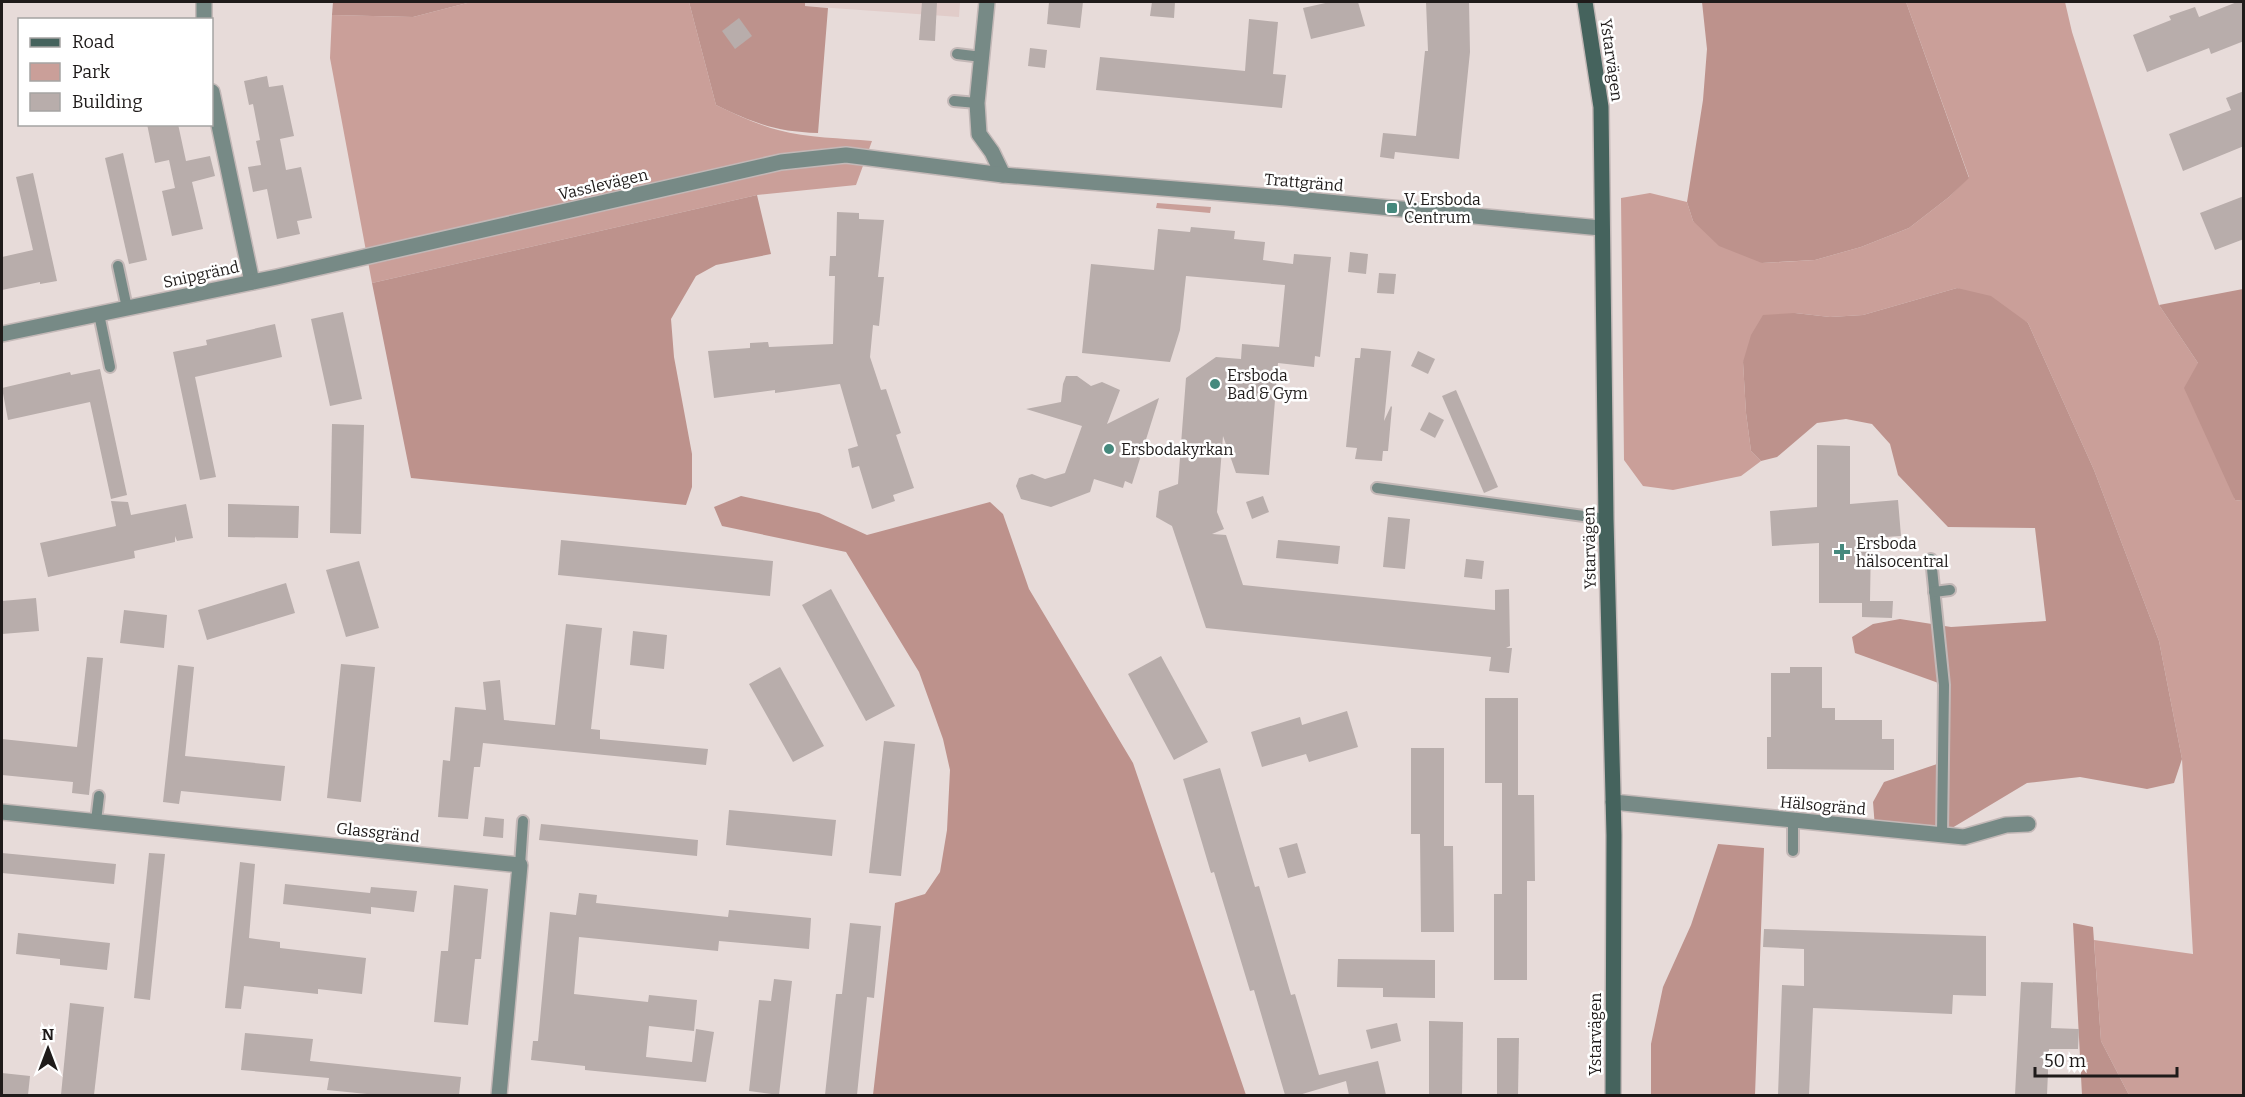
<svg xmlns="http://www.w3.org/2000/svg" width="2245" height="1097" viewBox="0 0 2245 1097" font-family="Bitter,serif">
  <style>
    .built { fill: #e1ccc9 }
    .green { fill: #ca9f99 }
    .forest { fill: #bd928c }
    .building { fill: #b8adab }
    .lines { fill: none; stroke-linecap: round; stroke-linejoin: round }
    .lane-casing { stroke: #c3b8b7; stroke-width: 14 }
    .street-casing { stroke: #c3b8b7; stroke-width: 18 }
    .secondary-casing { stroke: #c3b8b7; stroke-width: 18 }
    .lane { stroke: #778a86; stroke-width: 10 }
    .street { stroke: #778a86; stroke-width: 15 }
    .secondary { stroke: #45635d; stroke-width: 15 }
    .poi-dot { fill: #45897d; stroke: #fff; stroke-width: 2 }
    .labels { text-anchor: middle; stroke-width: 5; stroke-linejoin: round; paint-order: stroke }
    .street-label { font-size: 16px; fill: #1f1b1a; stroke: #fff }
    .poi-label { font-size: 16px; fill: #1f1b1a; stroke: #fff; text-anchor: start }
  </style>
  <rect width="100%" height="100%" fill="#e7dbd9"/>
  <polygon class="built" points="805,2 960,2 959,17 804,6"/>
  <g class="green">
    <path d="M471,2H689L716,105C737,115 756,124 778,130C808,138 841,138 872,141L856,185L757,195L372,283L330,58L332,15L413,17Z"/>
    <polygon points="1906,2 2065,2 2072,32 2159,305 2198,363 2235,500 2243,501 2243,1095 2129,1095 2101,1041 2094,940 2193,954 2182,759 2159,641 2094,470 2028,323 1957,288 1863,315 1830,317 1795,313 1743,362 1746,413 1751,451 1761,461 1741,476 1673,490 1643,486 1624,460 1621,198 1650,193 1687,202 1693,221 1763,263 1815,260 1861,247 1909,228 1949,197 1969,177"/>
    <polygon points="1157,203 1211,207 1210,213 1156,208"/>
  </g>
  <g class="forest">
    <polygon points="333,2 471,2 413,17 332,15"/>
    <path d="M689,2H805V6L828,8L818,133C776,132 754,123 716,105Z"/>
    <polygon points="1702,2 1906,2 1969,178 1949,197 1909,228 1861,247 1815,260 1762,263 1719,246 1693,221 1687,202 1703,100 1707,49"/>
    <polygon points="757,195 771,254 716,265 696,276 671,319 674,357 692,454 692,487 686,505 411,478 372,283"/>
    <polygon points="1957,288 1991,296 2028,323 2094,470 2159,641 2182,759 2174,783 2147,789 2080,777 2027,783 1942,834 1875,828 1873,802 1884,782 1943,762 1944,685 1855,653 1852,637 1873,624 1900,619 1951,627 2046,621 2035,528 1948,527 1898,475 1890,444 1872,424 1846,419 1817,423 1777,457 1761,461 1751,451 1746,413 1743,362 1751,335 1763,315 1795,313 1830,317 1863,315"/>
    <polygon points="2243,289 2244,289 2243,501 2235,500 2184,388 2198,363 2159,305"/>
    <polygon points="741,496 819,513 867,535 990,502 1003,514 1029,589 1133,763 1246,1095 873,1095 895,903 925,894 940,872 947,830 950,770 943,739 919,672 846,552 722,526 714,507"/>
    <polygon points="1718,844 1764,848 1755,1095 1651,1095 1651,1044 1663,987 1691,925"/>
    <polygon points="2073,923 2093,927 2101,1041 2129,1095 2082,1095"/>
  </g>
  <g class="building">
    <polygon points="922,2 937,2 935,41 919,40"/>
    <polygon points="1049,2 1083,2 1080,28 1047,24"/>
    <polygon points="1152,2 1175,2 1174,18 1150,16"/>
    <polygon points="1330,2 1358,2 1365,26 1311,39 1303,8"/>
    <polygon points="1426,2 1469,2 1470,52 1459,159 1395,152 1394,159 1380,157 1383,133 1416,136 1425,51 1428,51"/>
    <polygon points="2237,2 2244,2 2244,41 2211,54 2209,48 2147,72 2133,35 2171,20 2169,16 2195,7 2199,17"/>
    <polygon points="739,18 752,36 735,49 722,31"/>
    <polygon points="1249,19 1278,22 1273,74 1286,75 1282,108 1096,90 1100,57 1245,71"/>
    <polygon points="1030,48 1047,50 1045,68 1028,66"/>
    <polygon points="267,76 269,87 283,85 294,136 280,139 286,170 301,167 312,218 297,221 300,234 277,239 267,189 253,192 248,167 261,165 256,141 260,140 253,104 249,105 244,81"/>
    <polygon points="2244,91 2244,146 2183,171 2169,134 2231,110 2226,98"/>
    <polygon points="147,124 178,124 186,161 210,156 215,176 192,182 203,229 172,236 162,191 175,188 169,160 155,163"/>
    <polygon points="123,153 147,260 129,264 105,158"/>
    <polygon points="33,173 57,281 40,284 40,282 2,290 2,257 33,250 16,177"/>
    <polygon points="2244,196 2244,239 2215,250 2200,213"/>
    <polygon points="837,212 859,213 859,219 884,220 878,277 884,277 879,326 873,325 870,357 881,390 886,389 901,433 896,435 914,488 893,495 895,501 872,509 859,466 852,468 848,449 858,446 840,384 775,393 775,390 714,398 708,351 750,348 750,343 768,342 769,347 833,344 835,276 829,276 830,256 836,256"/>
    <polygon points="1191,227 1235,231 1234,239 1265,242 1263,260 1293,264 1294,254 1331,257 1320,357 1315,356 1314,367 1278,363 1269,475 1236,473 1223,436 1217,512 1224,529 1212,534 1226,535 1243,585 1495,610 1495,590 1509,589 1510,646 1506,648 1512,648 1509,673 1489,671 1491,657 1206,628 1172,526 1156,517 1159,491 1178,484 1186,378 1216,357 1241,359 1242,344 1279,347 1285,285 1186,276 1180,330 1170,362 1082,353 1091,264 1154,270 1158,229 1190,232"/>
    <polygon points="1350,252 1368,254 1366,274 1348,272"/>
    <polygon points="1379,273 1396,274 1394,294 1377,293"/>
    <polygon points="343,312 362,399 330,406 311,319"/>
    <polygon points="275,324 282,357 195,377 216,477 200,480 173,352 207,345 206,340"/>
    <polygon points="1361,348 1391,351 1384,421 1391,406 1392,407 1388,451 1383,451 1382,461 1355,459 1357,448 1346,447 1355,358 1360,358"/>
    <polygon points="1418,351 1435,359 1428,374 1411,366"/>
    <polygon points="100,369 127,495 111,499 90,402 8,420 2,388 70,372 71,375"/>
    <polygon points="1066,376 1077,376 1091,386 1102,382 1120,390 1107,424 1159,398 1132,484 1125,481 1123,488 1094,479 1090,492 1051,507 1021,499 1016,486 1019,478 1032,474 1045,479 1065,473 1082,426 1026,409 1061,402 1063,384"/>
    <polygon points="1456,390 1498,487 1484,493 1442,396"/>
    <polygon points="1429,412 1444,420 1435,438 1420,430"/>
    <polygon points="332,424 364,425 361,534 330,533"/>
    <polygon points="1817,445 1850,446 1850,504 1898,500 1901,536 1871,538 1870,601 1893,601 1892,618 1862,617 1862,603 1819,603 1819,543 1772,546 1770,511 1817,507"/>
    <polygon points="1263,496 1269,512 1252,519 1246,502"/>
    <polygon points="111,501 128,502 131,515 186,504 193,538 177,541 175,536 175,542 134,551 135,558 48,577 40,543 116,526"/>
    <polygon points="228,504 299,506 298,538 228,537"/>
    <polygon points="1388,517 1410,519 1405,569 1383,567"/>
    <polygon points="561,540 773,561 770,596 558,575"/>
    <polygon points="1278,540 1340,546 1338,564 1276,558"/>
    <polygon points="1466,559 1484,561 1482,579 1464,577"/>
    <polygon points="359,561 379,628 346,637 326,570"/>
    <polygon points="286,583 295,613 207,640 198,610"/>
    <polygon points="831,589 895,706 866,721 802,605"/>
    <polygon points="36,598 39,631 2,634 2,601"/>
    <polygon points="124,610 167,615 164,648 120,643"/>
    <polygon points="566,624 602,628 591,729 600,730 600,739 708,749 706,765 483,743 480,767 474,767 468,819 438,817 443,760 450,761 455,707 486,710 483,682 500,680 504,720 555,725"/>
    <polygon points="633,631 667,635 664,669 630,665"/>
    <polygon points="1161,656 1208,742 1174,760 1128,674"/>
    <polygon points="87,657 103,658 89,795 72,793 73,782 2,775 2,739 77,747"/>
    <polygon points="341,664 375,667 361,802 327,798"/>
    <polygon points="178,665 194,667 185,756 285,766 281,801 181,791 179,804 163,802"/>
    <polygon points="780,667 824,746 793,762 749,684"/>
    <polygon points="1790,667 1822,667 1822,708 1835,708 1835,720 1882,720 1882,739 1894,739 1894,770 1767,769 1767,737 1771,737 1771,673 1790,673"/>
    <polygon points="1485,698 1518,698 1518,795 1534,795 1535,881 1527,881 1527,980 1494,980 1494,894 1502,894 1502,783 1485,783"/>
    <polygon points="1347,711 1358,747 1309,762 1306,754 1262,767 1251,732 1300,717 1302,725"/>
    <polygon points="884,741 915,744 901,876 869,873"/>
    <polygon points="1411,748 1444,748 1444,846 1453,846 1454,932 1421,932 1420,834 1411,834"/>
    <polygon points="1220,768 1255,887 1259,886 1291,995 1295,994 1319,1075 1378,1061 1386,1095 1349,1095 1346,1081 1299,1095 1285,1095 1254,990 1250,991 1214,872 1211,873 1183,779"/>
    <polygon points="729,810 836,820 832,856 726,845"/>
    <polygon points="485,817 504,819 503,838 483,836"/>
    <polygon points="541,824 698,840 697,856 539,840"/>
    <polygon points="1297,843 1306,873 1288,878 1279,848"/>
    <polygon points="2,853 116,864 114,884 2,873"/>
    <polygon points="149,853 165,854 150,1000 134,998"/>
    <polygon points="240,862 255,864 249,938 280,942 280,948 366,958 362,994 318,989 318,994 244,986 241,1009 225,1008"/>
    <polygon points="285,884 370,893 371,887 417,891 414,912 371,907 371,914 283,904"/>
    <polygon points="454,885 488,889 481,959 475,959 468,1025 434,1022 441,951 448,951"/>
    <polygon points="579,893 597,895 596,903 728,917 729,910 811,918 809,949 719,941 718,951 579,937 574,994 648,1002 649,995 697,1000 694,1031 649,1026 646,1057 692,1062 696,1029 714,1032 706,1082 585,1070 585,1066 531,1060 533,1041 538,1041 550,912 576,915"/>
    <polygon points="850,923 881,926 874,998 867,997 857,1095 825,1095 836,994 842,994"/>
    <polygon points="1764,929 1986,936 1986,996 1953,995 1952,1014 1813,1008 1809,1095 1778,1095 1782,985 1804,986 1804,949 1763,947"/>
    <polygon points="18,933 110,943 107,970 60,965 60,959 16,954"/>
    <polygon points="1338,959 1435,960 1435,998 1383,997 1383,988 1337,987"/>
    <polygon points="774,979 792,981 779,1095 749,1091 759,1000 771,1001"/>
    <polygon points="2021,982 2053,983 2051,1028 2079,1029 2078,1049 2049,1049 2047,1095 2015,1095"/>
    <polygon points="70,1003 104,1007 94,1095 61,1095"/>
    <polygon points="1429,1021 1463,1022 1462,1095 1429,1095"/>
    <polygon points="1397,1023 1401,1041 1371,1049 1366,1030"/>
    <polygon points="245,1033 313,1039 310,1061 461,1077 459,1095 377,1095 327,1090 329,1078 241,1070"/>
    <polygon points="1497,1038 1519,1038 1518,1095 1497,1095"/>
    <polygon points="2,1073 30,1076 28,1095 2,1095"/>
  </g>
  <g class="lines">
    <g class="lane-casing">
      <g id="lane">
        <polyline points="957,54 982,57"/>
        <polyline points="954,101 977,103"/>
        <polyline points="118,266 127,308"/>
        <polyline points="99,314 110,367"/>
        <polyline points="1377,488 1606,519"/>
        <polyline points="1931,559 1944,685 1942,834"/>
        <polyline points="1934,592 1950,590"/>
        <polyline points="96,821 99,796"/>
        <polyline points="1793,851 1793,821"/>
        <polyline points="520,865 523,821"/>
      </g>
    </g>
    <g class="street-casing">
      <g id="street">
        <polyline points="204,2 204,20"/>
        <polyline points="987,2 977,103 979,134 992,152 1003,175"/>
        <polyline points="212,92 252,282"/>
        <polyline points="2,334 277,277 781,162 846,155 1003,175 1286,198 1601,228"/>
        <polyline points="1613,802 1964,837 2006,825 2028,824"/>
        <polyline points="2,812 520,865 499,1096"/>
      </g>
    </g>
    <g class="secondary-casing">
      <polyline id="secondary" points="1585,2 1601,107 1606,519 1614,835 1613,1096"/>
    </g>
    <use href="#lane" class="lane"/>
    <use href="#street" class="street"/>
    <use href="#secondary" class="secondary"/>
  </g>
  <g class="poi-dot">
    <rect x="1386" y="202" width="12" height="12" rx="3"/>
    <circle cx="1215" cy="384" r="6"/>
    <circle cx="1109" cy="449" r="6"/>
    <path d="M1839 543h6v6h6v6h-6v6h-6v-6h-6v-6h6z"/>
  </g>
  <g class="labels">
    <g class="street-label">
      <text transform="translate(1612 60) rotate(82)" y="6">Ystarvägen</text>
      <text transform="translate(1304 182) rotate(5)" y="6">Trattgränd</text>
      <text transform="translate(603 184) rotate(-13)" y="6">Vasslevägen</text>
      <text transform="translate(201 274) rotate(-12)" y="6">Snipgränd</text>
      <text transform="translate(1589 548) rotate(-91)" y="6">Ystarvägen</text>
      <text transform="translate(1823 805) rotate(5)" y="6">Hälsogränd</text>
      <text transform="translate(378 832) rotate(6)" y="6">Glassgränd</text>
      <text transform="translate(1595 1034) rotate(-90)" y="6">Ystarvägen</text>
    </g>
    <g class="poi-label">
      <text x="1404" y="205">V. Ersboda<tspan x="1404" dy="18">Centrum</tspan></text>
      <text x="1227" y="381">Ersboda<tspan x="1227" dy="18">Bad &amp; Gym</tspan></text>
      <text x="1121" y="455">Ersbodakyrkan</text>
      <text x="1856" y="549">Ersboda<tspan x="1856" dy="18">hälsocentral</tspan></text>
    </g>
  </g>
  <rect width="2245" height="1097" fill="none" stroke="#1f1b1a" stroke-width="6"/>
  <rect x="18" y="18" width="195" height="108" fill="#ffffff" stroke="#a5a4a3" stroke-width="1.5"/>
  <rect x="30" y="38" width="30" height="9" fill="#45635d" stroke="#a5a4a3" stroke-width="1.5"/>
  <text x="72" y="48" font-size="18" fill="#1f1b1a">Road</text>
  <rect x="30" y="63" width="30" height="18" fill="#ca9f99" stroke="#a5a4a3" stroke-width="1.5"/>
  <text x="72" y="78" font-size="18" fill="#1f1b1a">Park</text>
  <rect x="30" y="93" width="30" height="18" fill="#b8adab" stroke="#a5a4a3" stroke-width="1.5"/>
  <text x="72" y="108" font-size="18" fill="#1f1b1a">Building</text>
  <g transform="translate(48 1049)" stroke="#ffffff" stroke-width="4.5" paint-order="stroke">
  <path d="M0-4.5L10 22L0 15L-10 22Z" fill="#1f1b1a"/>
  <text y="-9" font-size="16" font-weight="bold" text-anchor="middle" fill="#1f1b1a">N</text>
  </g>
  <path d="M2035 1067v9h142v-9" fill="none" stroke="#1f1b1a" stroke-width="3"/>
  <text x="2044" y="1067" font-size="18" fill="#1f1b1a" stroke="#ffffff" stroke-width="4.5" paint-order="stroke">50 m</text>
</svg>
